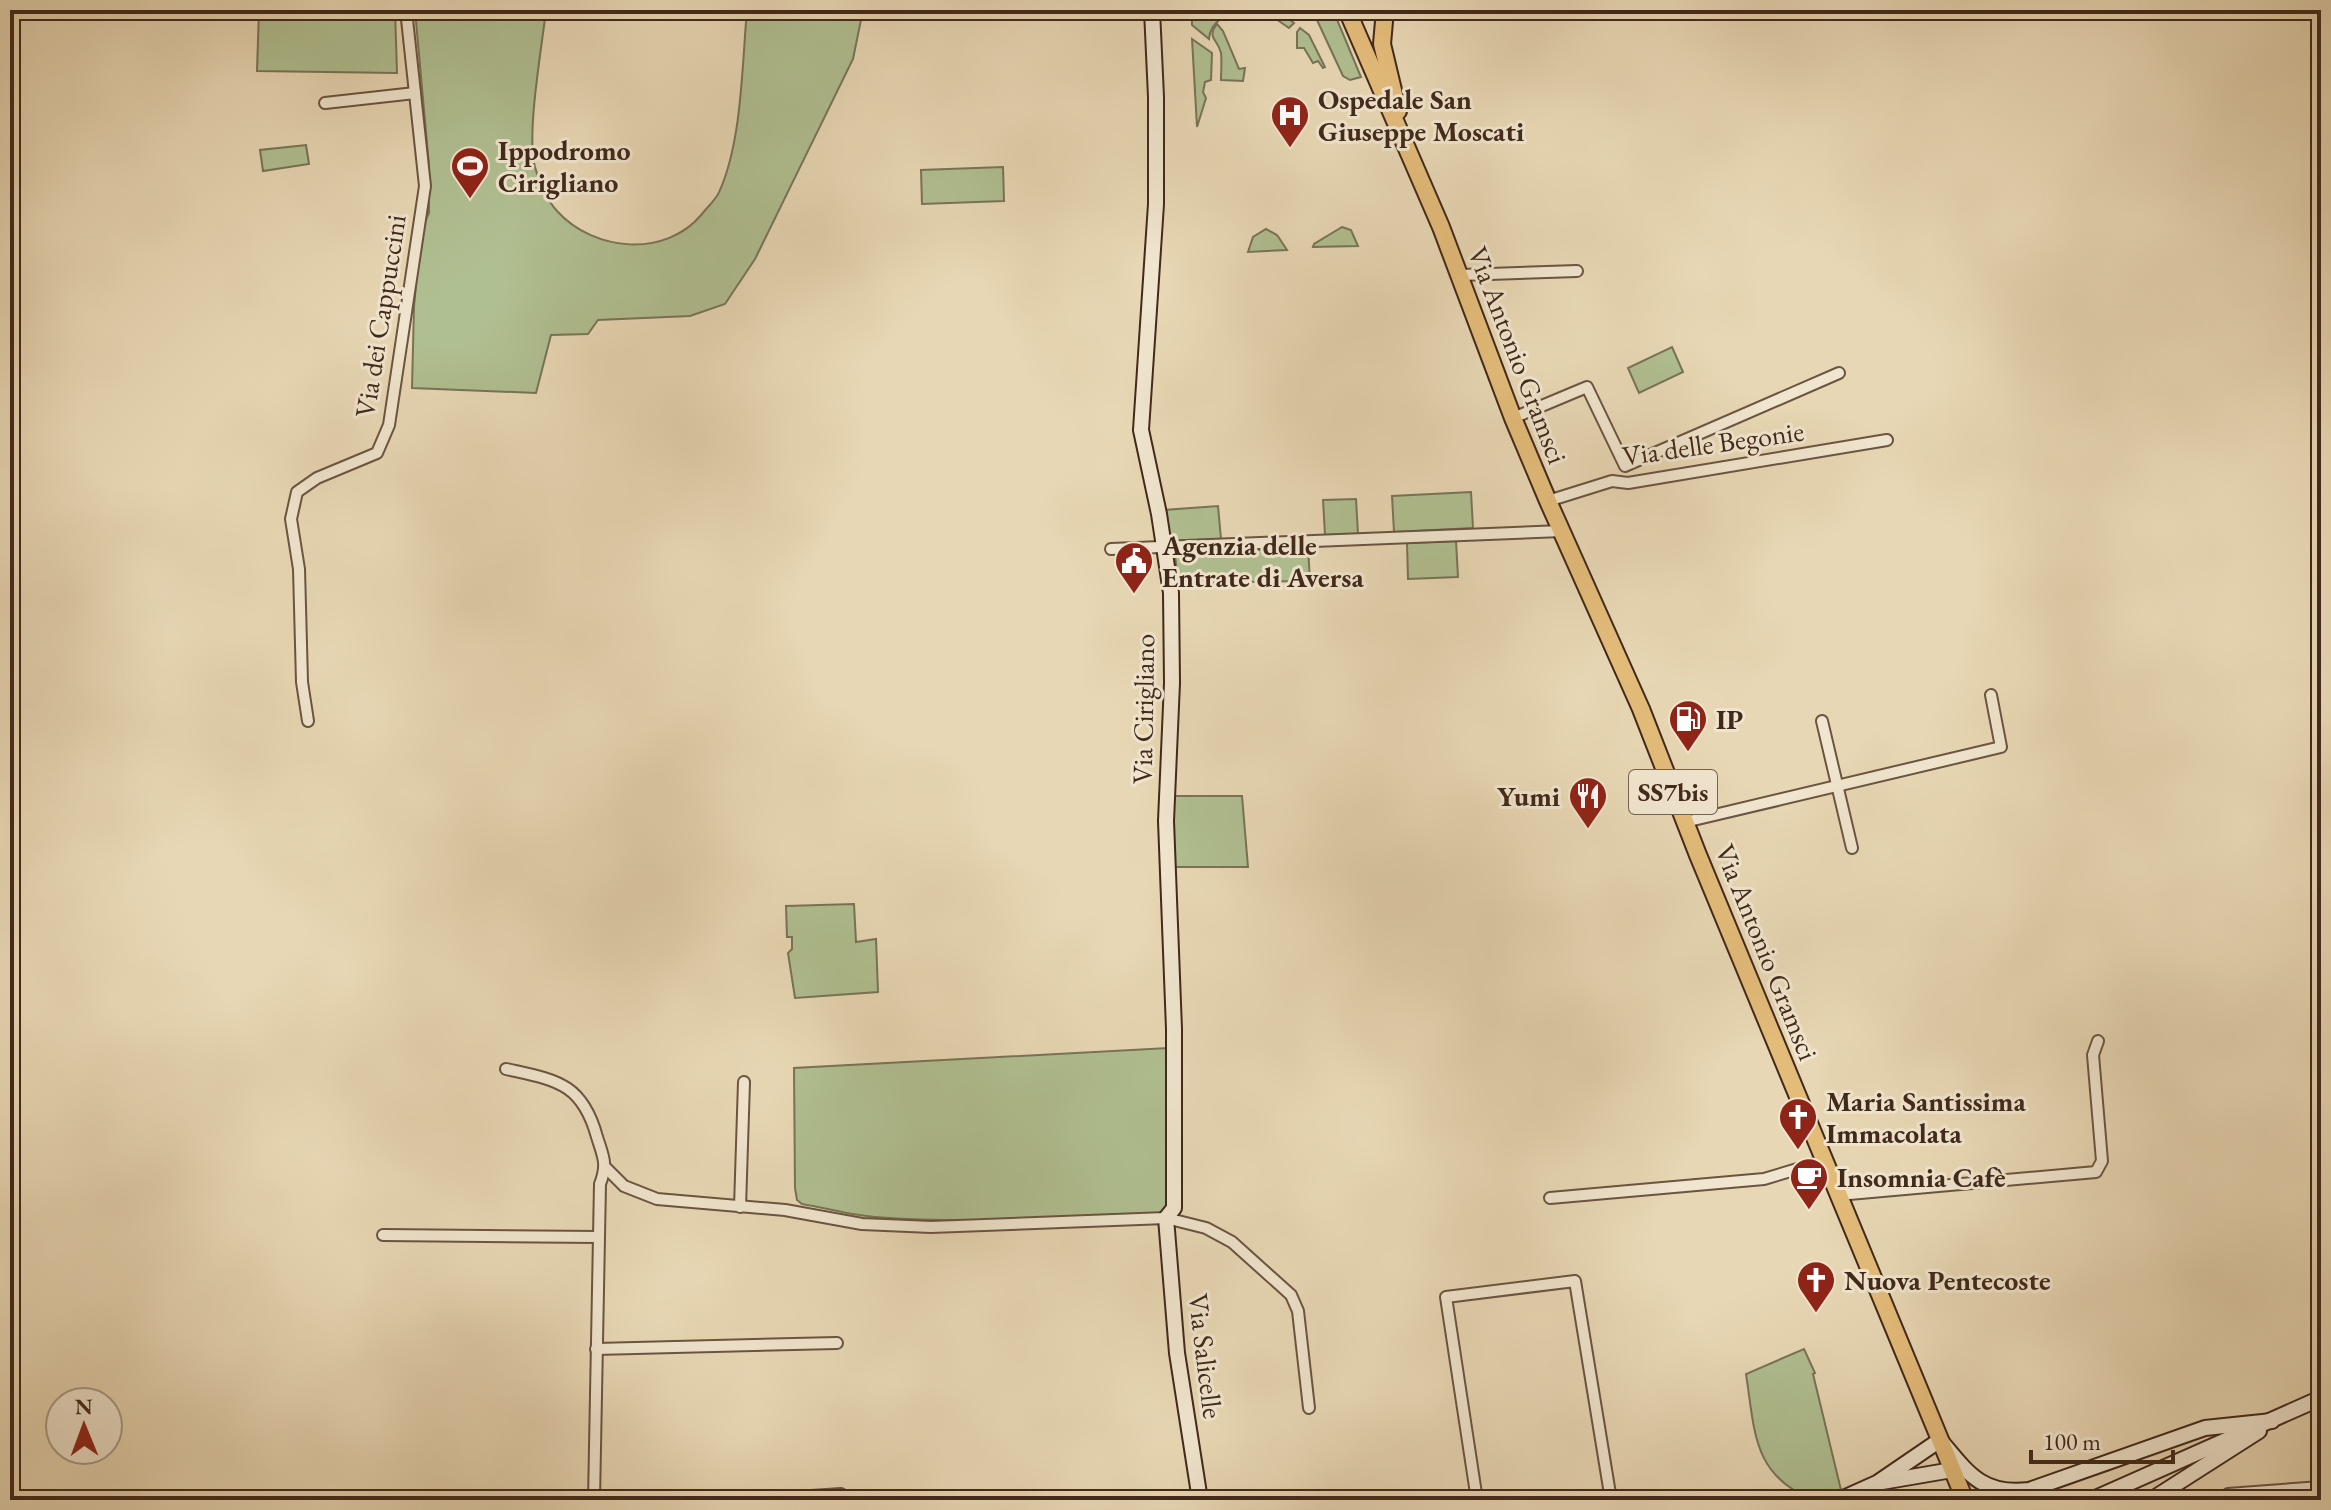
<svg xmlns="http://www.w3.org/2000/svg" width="2331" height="1510" viewBox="0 0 2331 1510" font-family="'EB Garamond',serif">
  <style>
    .green { fill: #b0bf91; stroke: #787456; stroke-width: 2 }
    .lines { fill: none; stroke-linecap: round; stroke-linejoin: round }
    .street-casing { stroke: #6b5441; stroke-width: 14 }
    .secondary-casing { stroke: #41291b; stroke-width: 18 }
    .primary-casing { stroke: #41291b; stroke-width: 20 }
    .street { stroke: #f0e5ce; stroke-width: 10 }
    .secondary { stroke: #f0e5ce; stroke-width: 14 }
    .primary { stroke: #e4bc7a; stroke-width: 16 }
    .labels { text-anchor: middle; stroke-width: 6; stroke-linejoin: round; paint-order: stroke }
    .shield { fill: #f0e5ce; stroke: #766151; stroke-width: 2 }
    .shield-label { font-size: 26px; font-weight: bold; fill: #41291b }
    .poi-label { font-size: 28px; font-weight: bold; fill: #41291b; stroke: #f0e5ce; text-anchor: start }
    .street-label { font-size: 28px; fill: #41291b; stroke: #f0e5ce }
  </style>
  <rect width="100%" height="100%" fill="#e8d7b4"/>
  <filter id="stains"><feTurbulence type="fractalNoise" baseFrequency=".0025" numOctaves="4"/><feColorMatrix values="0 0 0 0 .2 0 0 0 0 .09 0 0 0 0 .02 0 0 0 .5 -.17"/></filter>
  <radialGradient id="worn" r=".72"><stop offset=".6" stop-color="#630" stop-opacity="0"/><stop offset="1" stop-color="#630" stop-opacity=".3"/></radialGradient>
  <g class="green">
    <polygon points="259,10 395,10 397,73 257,71"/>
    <path d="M415,10H546C542,47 526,134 535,167C539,181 547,200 557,211C594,252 666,258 702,214C708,206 717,199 720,190C742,140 742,65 747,10H863L853,59L755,259L725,304L690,316L598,320L588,334L551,335L536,393L412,388L414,307L421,230L429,213V166Z"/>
    <path d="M1192,10H1227C1221,21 1210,24 1209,39L1192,25Z"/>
    <polygon points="1256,10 1277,10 1294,23 1289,28 1273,17 1262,19"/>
    <polygon points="1298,10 1333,10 1361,77 1350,80 1343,76 1317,20 1308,19"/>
    <path d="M1217,24L1223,31L1239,69L1245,68L1243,81L1221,80C1221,71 1222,61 1221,53C1218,39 1206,38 1217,24Z"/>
    <polygon points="1300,28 1309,35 1325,67 1323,68 1318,61 1313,63 1304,48 1297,48 1297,32"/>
    <polygon points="1192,39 1212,53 1211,80 1205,82 1203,92 1206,98 1197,127"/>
    <polygon points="306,145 309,164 263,171 260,150"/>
    <polygon points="1003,167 1004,201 922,204 921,170"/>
    <polygon points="1342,227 1351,230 1358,246 1313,247 1314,244"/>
    <polygon points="1266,229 1277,235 1287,250 1248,252 1253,237"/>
    <polygon points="1672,347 1683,372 1639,393 1628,368"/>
    <polygon points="1471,492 1473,528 1394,532 1392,496"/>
    <polygon points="1356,499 1358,534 1325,535 1323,500"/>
    <polygon points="1218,506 1221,539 1171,541 1164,510"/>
    <polygon points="1456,541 1458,577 1408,579 1407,543"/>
    <polygon points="1308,547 1310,581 1178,583 1175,554"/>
    <polygon points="1174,796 1242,796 1248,867 1172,867"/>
    <polygon points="854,904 856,942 876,939 878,992 795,998 788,953 792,949 792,937 787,937 786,906"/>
    <path d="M1168,1048L1170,1204L1164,1213C1072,1219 966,1224 875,1217C851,1215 826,1208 802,1204L797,1200L795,1188L794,1068Z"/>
    <path d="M1804,1349L1815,1373L1813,1374L1841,1490L1814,1500C1752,1476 1755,1431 1746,1374Z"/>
  </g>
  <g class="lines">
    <g class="street-casing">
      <g id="street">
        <polyline points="325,103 415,93"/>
        <polyline points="1460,275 1577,271"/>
        <polyline points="1513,418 1587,387 1625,466 1839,373"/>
        <polyline points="1548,501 1612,481 1628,483 1887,440"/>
        <polyline points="1111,549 1562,531"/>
        <polyline points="308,721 302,682 299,569 291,519 297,492 317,478 377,453 389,425 425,186 406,10"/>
        <polyline points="1822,721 1852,848"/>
        <polyline points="1685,822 2001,747 1991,695"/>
        <path d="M506,1069C555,1080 582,1082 597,1137C603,1156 608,1164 600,1184L594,1500"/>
        <polyline points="606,1168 624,1186 657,1199 785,1210 862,1224 931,1227 1166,1218 1206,1228 1232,1242 1291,1295 1298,1311 1309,1408"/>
        <polyline points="1838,1195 2096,1172 2102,1161 2093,1055 2098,1041"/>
        <polyline points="1550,1198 1764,1179 1824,1161"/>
        <polyline points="740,1207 744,1082"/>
        <polyline points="383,1235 598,1237"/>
        <polyline points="596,1349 837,1343"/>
        <polyline points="2228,1494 2321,1487"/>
        <polyline points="750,1500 841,1494"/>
        <polyline points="1477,1500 1446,1297 1575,1281 1611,1500"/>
      </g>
    </g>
    <g class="secondary-casing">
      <g id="secondary">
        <polyline points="1152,10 1156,97 1156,204 1141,430 1159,514 1171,593 1172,683 1166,821 1174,1029 1174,1208 1166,1218 1177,1353 1200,1500"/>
        <polyline points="1882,1482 1952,1470"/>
        <path d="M1839,1500L1877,1483L1940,1440C1967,1472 1982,1496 2029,1490L2205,1428L2272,1421"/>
        <polyline points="2091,1500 2321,1398"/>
        <polyline points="2151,1500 2259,1431"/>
      </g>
    </g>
    <g class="primary-casing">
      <g id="primary">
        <polyline points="1347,10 1441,227 1513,418 1548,501 1641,709 1698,855 1965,1500"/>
        <polyline points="1385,10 1382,44 1398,111"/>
      </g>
    </g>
    <use href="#street" class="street"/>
    <use href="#secondary" class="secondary"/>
    <use href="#primary" class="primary"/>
  </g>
  <defs>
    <g id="hospital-pin" transform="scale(2)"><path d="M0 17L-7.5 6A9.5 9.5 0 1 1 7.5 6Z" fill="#8f2418" stroke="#f0e5ce"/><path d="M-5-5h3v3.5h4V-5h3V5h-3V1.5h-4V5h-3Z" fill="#fff"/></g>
    <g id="stadium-pin" transform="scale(2)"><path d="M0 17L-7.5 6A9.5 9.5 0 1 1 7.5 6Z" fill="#8f2418" stroke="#f0e5ce"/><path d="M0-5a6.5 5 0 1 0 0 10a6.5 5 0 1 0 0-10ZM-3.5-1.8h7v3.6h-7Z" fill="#fff"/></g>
    <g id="civic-pin" transform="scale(2)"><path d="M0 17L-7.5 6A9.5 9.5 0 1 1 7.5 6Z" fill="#8f2418" stroke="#f0e5ce"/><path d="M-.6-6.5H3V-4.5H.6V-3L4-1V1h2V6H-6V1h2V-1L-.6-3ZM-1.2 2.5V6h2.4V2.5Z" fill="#fff"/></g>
    <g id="fuel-pin" transform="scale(2)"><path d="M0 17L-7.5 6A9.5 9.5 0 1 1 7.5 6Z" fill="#8f2418" stroke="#f0e5ce"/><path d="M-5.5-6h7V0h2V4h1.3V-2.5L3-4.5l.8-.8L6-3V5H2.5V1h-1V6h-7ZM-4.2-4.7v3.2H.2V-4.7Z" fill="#fff"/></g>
    <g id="restaurant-pin" transform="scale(2)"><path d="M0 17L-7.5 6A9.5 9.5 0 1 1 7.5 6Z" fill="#8f2418" stroke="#f0e5ce"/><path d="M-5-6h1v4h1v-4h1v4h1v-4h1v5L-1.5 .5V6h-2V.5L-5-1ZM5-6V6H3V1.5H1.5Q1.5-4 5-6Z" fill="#fff"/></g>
    <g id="church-pin" transform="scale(2)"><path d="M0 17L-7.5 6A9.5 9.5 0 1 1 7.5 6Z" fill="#8f2418" stroke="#f0e5ce"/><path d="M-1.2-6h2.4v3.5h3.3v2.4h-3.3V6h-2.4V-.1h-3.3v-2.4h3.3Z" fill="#fff"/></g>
    <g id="cafe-pin" transform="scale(2)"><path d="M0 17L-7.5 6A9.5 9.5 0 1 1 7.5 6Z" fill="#8f2418" stroke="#f0e5ce"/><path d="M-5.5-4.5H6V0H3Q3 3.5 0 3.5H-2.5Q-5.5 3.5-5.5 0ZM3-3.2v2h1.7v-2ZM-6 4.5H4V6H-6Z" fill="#fff"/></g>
  </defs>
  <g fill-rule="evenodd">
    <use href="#hospital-pin" x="1290" y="115"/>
    <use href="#stadium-pin" x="470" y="166"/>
    <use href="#civic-pin" x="1134" y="561"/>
    <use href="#fuel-pin" x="1688" y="719"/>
    <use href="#restaurant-pin" x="1588" y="796"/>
    <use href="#church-pin" x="1798" y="1117"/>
    <use href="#cafe-pin" x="1809" y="1177"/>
    <use href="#church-pin" x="1816" y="1280"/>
  </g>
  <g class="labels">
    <rect class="shield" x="1629" y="770" width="88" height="44" rx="6"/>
    <g class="shield-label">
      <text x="1673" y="801">SS7bis</text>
    </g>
    <g class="poi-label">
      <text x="1318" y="109">Ospedale San<tspan x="1318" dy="32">Giuseppe Moscati</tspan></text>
      <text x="498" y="160">Ippodromo<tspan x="498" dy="32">Cirigliano</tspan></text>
      <text x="1162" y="555">Agenzia delle<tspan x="1162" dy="32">Entrate di Aversa</tspan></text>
      <text x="1716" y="729">IP</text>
      <text x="1560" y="806" text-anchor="end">Yumi</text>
      <text x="1826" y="1111">Maria Santissima<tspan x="1826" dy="32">Immacolata</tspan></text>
      <text x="1837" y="1187">Insomnia Cafè</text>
      <text x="1844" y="1290">Nuova Pentecoste</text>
    </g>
    <g class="street-label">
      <text transform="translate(380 316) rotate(-81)" y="10">Via dei Cappuccini</text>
      <text transform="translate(1518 355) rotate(69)" y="10">Via Antonio Gramsci</text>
      <text transform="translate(1713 443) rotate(-8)" y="10">Via delle Begonie</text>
      <text transform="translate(1143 709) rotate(-89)" y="10">Via Cirigliano</text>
      <text transform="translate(1767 952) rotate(68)" y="10">Via Antonio Gramsci</text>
      <text transform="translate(1206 1356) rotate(83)" y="10">Via Salicelle</text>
    </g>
  </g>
  <rect width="2331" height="1510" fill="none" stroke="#e8d7b4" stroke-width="40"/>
  <rect x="12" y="12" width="2307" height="1486" fill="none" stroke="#41291b" stroke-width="4"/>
  <rect x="20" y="20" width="2291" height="1470" fill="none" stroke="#41291b" stroke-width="2"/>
  <g transform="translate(84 1426) rotate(359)"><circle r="38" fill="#f0e5ce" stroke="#aa9a86" stroke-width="2"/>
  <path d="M0-6L14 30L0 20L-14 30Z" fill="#8f2418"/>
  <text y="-12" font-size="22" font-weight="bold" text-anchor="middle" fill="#41291b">N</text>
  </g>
  <path d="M2031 1450v12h142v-12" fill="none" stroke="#41291b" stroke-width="4"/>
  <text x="2043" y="1450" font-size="24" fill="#41291b" stroke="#f0e5ce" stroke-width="6" paint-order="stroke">100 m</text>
  <rect width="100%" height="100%" filter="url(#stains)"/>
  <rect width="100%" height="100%" fill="url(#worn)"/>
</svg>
